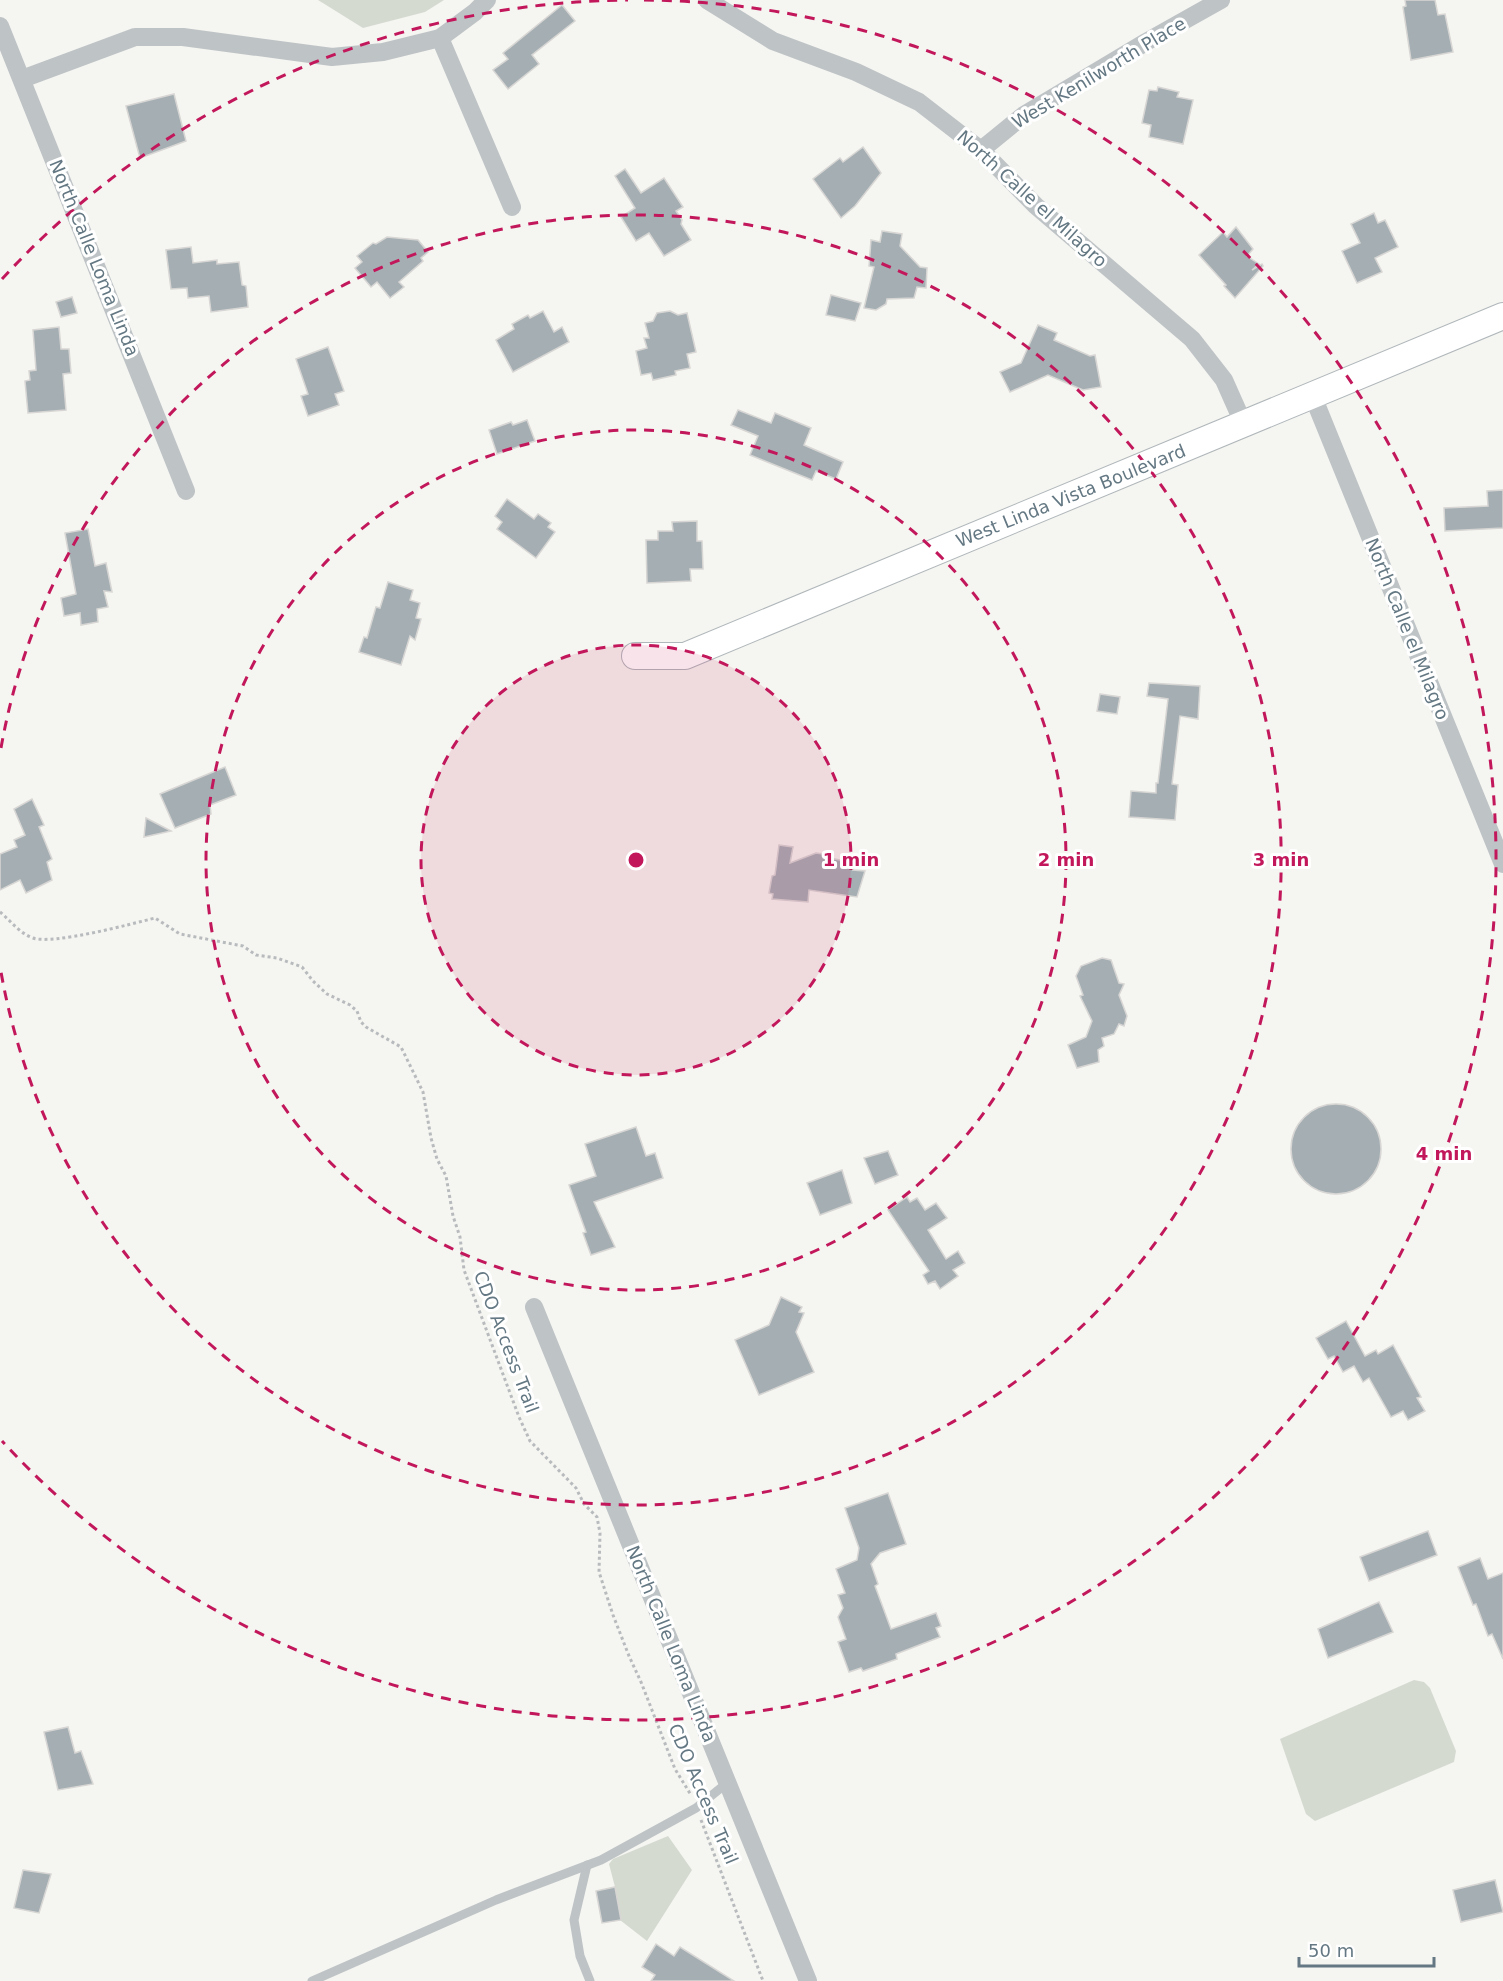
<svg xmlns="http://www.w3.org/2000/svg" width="1503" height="1981" viewBox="0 0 1503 1981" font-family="'DejaVu Sans',sans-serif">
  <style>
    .green { fill: #d5dad1 }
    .building { fill: #a5afb3; stroke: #d7d6d4; stroke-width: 1.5 }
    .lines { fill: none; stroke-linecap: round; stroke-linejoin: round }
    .secondary-casing { stroke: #b0b7ba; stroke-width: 28 }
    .path { stroke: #b8bbbd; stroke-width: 3; stroke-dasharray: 3 3; stroke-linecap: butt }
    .lane { stroke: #bec3c6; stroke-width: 9 }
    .street { stroke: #bec3c6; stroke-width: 18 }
    .secondary { stroke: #fff; stroke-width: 26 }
    .ring { fill: none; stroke: #c2185b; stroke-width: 3; stroke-dasharray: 10 8 }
    .labels { text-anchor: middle; stroke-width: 6; stroke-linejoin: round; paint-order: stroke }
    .street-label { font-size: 18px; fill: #647883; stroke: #fff }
    .centre { fill: #c2185b; stroke: #fff; stroke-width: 3 }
    .ring-label { font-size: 18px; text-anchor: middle; font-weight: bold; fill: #c2185b; stroke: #fff; stroke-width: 6; stroke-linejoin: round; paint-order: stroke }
  </style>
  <rect width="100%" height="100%" fill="#f5f5f1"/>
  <g class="green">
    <polygon points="318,0 444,0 425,12 363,28"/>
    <polygon points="1414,1680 1424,1682 1430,1688 1456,1751 1454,1762 1315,1821 1306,1814 1280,1739"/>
    <polygon points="668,1836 692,1870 647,1941 620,1920 615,1887 609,1864 613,1859"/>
  </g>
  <g class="building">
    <polygon points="1405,0 1435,0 1438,15 1445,14 1453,52 1411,60 1403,7 1406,6"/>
    <polygon points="562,5 575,21 532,55 539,64 508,89 493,70 508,59 503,53"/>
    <polygon points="1158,87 1179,92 1177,97 1193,100 1183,144 1149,137 1151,125 1142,123 1149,90 1157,91"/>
    <polygon points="174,94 186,141 140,158 126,106"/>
    <polygon points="863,147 881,173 855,206 841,218 813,179 840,158 843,162"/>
    <polygon points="625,169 641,193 664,178 683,207 676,211 682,220 681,224 691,240 664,256 649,233 636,241 621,217 635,208 615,176"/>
    <polygon points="1374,213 1378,223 1385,220 1398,247 1375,258 1382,272 1357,283 1342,251 1360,243 1351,224"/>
    <polygon points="1236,227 1253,249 1247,256 1259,264 1252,270 1262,264 1263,266 1235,298 1224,286 1226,285 1199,255 1223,232 1227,237"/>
    <polygon points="882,231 902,234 900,246 920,267 927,268 926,288 917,287 914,298 887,299 886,304 876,310 864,308 874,267 869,266 871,240 880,242"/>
    <polygon points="387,237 418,240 428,252 421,258 423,261 399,282 404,287 390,298 377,282 371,287 355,268 362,262 357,256 373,243 376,244"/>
    <polygon points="191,247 193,263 217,260 217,264 239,262 242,285 246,286 248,307 211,312 209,296 188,298 187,288 171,289 166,250"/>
    <polygon points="831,295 861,303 855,321 826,315"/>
    <polygon points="72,297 77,313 61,317 56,302"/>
    <polygon points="543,311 554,332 562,327 569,342 513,372 496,340 514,329 512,324 528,315 530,318"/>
    <polygon points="670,311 678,315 687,313 696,352 687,354 690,368 675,371 676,375 653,380 651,373 641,375 636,351 647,348 644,338 649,338 645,323 653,321 657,313"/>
    <polygon points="1038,325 1057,333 1054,340 1090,356 1095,355 1101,387 1083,390 1048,375 1010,392 1000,372 1021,363"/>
    <polygon points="59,327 61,349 69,349 71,373 63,374 66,410 28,413 25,381 30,380 29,371 36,370 33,330"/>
    <polygon points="328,347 344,391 335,394 339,405 308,416 301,396 308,394 296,359"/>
    <polygon points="738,410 771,423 775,413 811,428 804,445 843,462 836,479 816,471 812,480 750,455 758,436 731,425"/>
    <polygon points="527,420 535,441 497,454 489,430 511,422 513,425"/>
    <polygon points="1503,490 1503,528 1445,531 1444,508 1488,506 1487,491"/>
    <polygon points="507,499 534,519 538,514 551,523 548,527 555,532 536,558 497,529 502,522 495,516"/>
    <polygon points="697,521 697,541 702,541 703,569 690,569 691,581 647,583 646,540 658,540 658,531 673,531 672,522"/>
    <polygon points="88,529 95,566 106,563 112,592 104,591 108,607 97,609 98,622 81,625 80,613 64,616 61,598 76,594 65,533"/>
    <polygon points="388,582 413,590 410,600 420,603 416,618 421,619 415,640 410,636 401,665 359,652 364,637 367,638 376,607 380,608"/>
    <polygon points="1149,683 1200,686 1198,719 1180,716 1172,784 1178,785 1175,820 1129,817 1131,791 1156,793 1156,783 1158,783 1168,699 1147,696"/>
    <polygon points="1100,694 1120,697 1117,714 1097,711"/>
    <polygon points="225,767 236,795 210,805 211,814 175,828 160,794"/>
    <polygon points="32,799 44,825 39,827 52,859 47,862 52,880 26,893 20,880 0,890 0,854 17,847 14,840 25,835 14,809"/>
    <polygon points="146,818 171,831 144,837"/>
    <polygon points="779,845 793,847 790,863 816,853 823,854 824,857 856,863 853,870 865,871 857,897 809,890 808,902 772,899 773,894 769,893 772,876 775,875"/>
    <polygon points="1102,958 1111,960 1119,983 1124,984 1119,995 1127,1016 1124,1026 1119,1024 1114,1034 1102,1038 1104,1046 1098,1050 1099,1062 1077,1068 1068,1045 1086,1037 1092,1021 1080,996 1083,995 1076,976 1081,966"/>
    <circle cx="1336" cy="1149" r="45"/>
    <polygon points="636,1127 646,1156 655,1153 663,1178 594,1202 615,1247 591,1255 583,1233 586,1232 569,1185 596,1176 585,1144"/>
    <polygon points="888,1151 898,1175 875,1184 864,1158"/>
    <polygon points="842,1170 852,1203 820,1215 807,1183"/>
    <polygon points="907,1197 910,1202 917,1198 925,1210 936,1203 947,1218 928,1230 946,1259 958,1251 965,1263 953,1270 958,1276 940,1289 935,1281 928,1284 923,1275 929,1271 888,1210"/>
    <polygon points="781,1297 802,1307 799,1312 804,1313 796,1332 814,1372 759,1395 735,1340 769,1325"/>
    <polygon points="1346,1321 1365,1356 1376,1350 1378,1354 1393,1345 1421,1397 1417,1398 1425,1411 1408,1420 1403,1411 1391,1417 1369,1378 1363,1382 1354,1366 1343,1372 1334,1356 1328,1359 1316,1338"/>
    <polygon points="888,1493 906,1544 880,1553 871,1564 878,1584 875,1586 891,1629 936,1613 941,1626 936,1628 940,1637 896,1654 897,1659 863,1671 861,1668 849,1672 838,1642 846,1639 838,1617 843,1608 838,1595 845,1593 836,1569 857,1560 859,1548 845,1508"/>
    <polygon points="1428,1531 1437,1555 1369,1581 1360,1557"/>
    <polygon points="1480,1558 1488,1579 1503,1573 1503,1659 1492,1634 1488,1636 1476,1604 1473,1605 1458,1567"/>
    <polygon points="1379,1602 1393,1632 1328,1658 1318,1629"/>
    <polygon points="68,1727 75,1753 81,1751 93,1784 58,1790 44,1732"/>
    <polygon points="23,1870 51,1874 39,1913 14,1908"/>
    <polygon points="1495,1880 1503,1912 1461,1922 1453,1890"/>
    <polygon points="615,1887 621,1920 602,1923 596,1891"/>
    <polygon points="656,1944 674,1956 680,1947 734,1981 651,1981 655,1975 642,1967"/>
  </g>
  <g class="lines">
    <g class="secondary-casing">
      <polyline id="secondary" points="635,656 685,656 1503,316"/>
    </g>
    <g class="path">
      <path d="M0,912C11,921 19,933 33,938C53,945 131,924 155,918L180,934L243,946L256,955L277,958L302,967L313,981L327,994L350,1005L357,1011L361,1022L366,1027L401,1047L423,1092L431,1138L437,1159L446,1176L453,1216L460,1237L464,1270L519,1417L530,1441L576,1488L584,1504L597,1517L600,1533L599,1572L613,1615L629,1656L641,1682L675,1769L691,1795"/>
      <polyline points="701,1820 763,1981"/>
    </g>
    <g class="lane">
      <polyline points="587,1865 574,1920 580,1956 590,1981"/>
      <polyline points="312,1981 496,1900 601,1860 696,1808 727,1783"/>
    </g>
    <g class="street">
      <polyline points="707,0 773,41 856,72 919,102 981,150 1036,206 1192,339 1224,380 1244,425"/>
      <polyline points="0,26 186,491"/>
      <polyline points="440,38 512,207"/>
      <polyline points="22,79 135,37 183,37 332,57 383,52 440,38 475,12 487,0"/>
      <polyline points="981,150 1024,115 1146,42 1221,0"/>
      <polyline points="1312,394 1503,864"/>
      <polyline points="534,1307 808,1981"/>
    </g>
    <use href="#secondary" class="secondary"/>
  </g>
  <circle cx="636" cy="860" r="215" fill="#c2185b" fill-opacity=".12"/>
  <g class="ring">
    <circle cx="636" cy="860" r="215"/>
    <circle cx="636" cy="860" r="430"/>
    <path d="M1 748A645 645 0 1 1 1 972"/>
    <path d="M2 279A860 860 0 0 1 628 0M644 0A860 860 0 1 1 2 1441"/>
  </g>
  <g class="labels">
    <g class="street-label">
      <text transform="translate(1099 73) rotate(-31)" y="6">West Kenilworth Place</text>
      <text transform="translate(1032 199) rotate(42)" y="6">North Calle el Milagro</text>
      <text transform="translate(94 258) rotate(68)" y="6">North Calle Loma Linda</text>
      <text transform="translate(1071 496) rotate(-22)" y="6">West Linda Vista Boulevard</text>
      <text transform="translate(1407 629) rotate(68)" y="6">North Calle el Milagro</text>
      <text transform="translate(506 1342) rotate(69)" y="6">CDO Access Trail</text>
      <text transform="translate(671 1644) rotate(68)" y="6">North Calle Loma Linda</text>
      <text transform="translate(703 1794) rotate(67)" y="6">CDO Access Trail</text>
    </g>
  </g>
  <circle cx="636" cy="860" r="9" class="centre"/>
  <g class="ring-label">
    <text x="851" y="866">1 min</text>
    <text x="1066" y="866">2 min</text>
    <text x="1281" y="866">3 min</text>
    <text x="1444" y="1160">4 min</text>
  </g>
  <path d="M1299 1957v9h135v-9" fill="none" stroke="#647883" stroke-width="3"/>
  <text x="1308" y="1957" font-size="18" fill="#647883" stroke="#ffffff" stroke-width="4.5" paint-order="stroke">50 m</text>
</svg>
